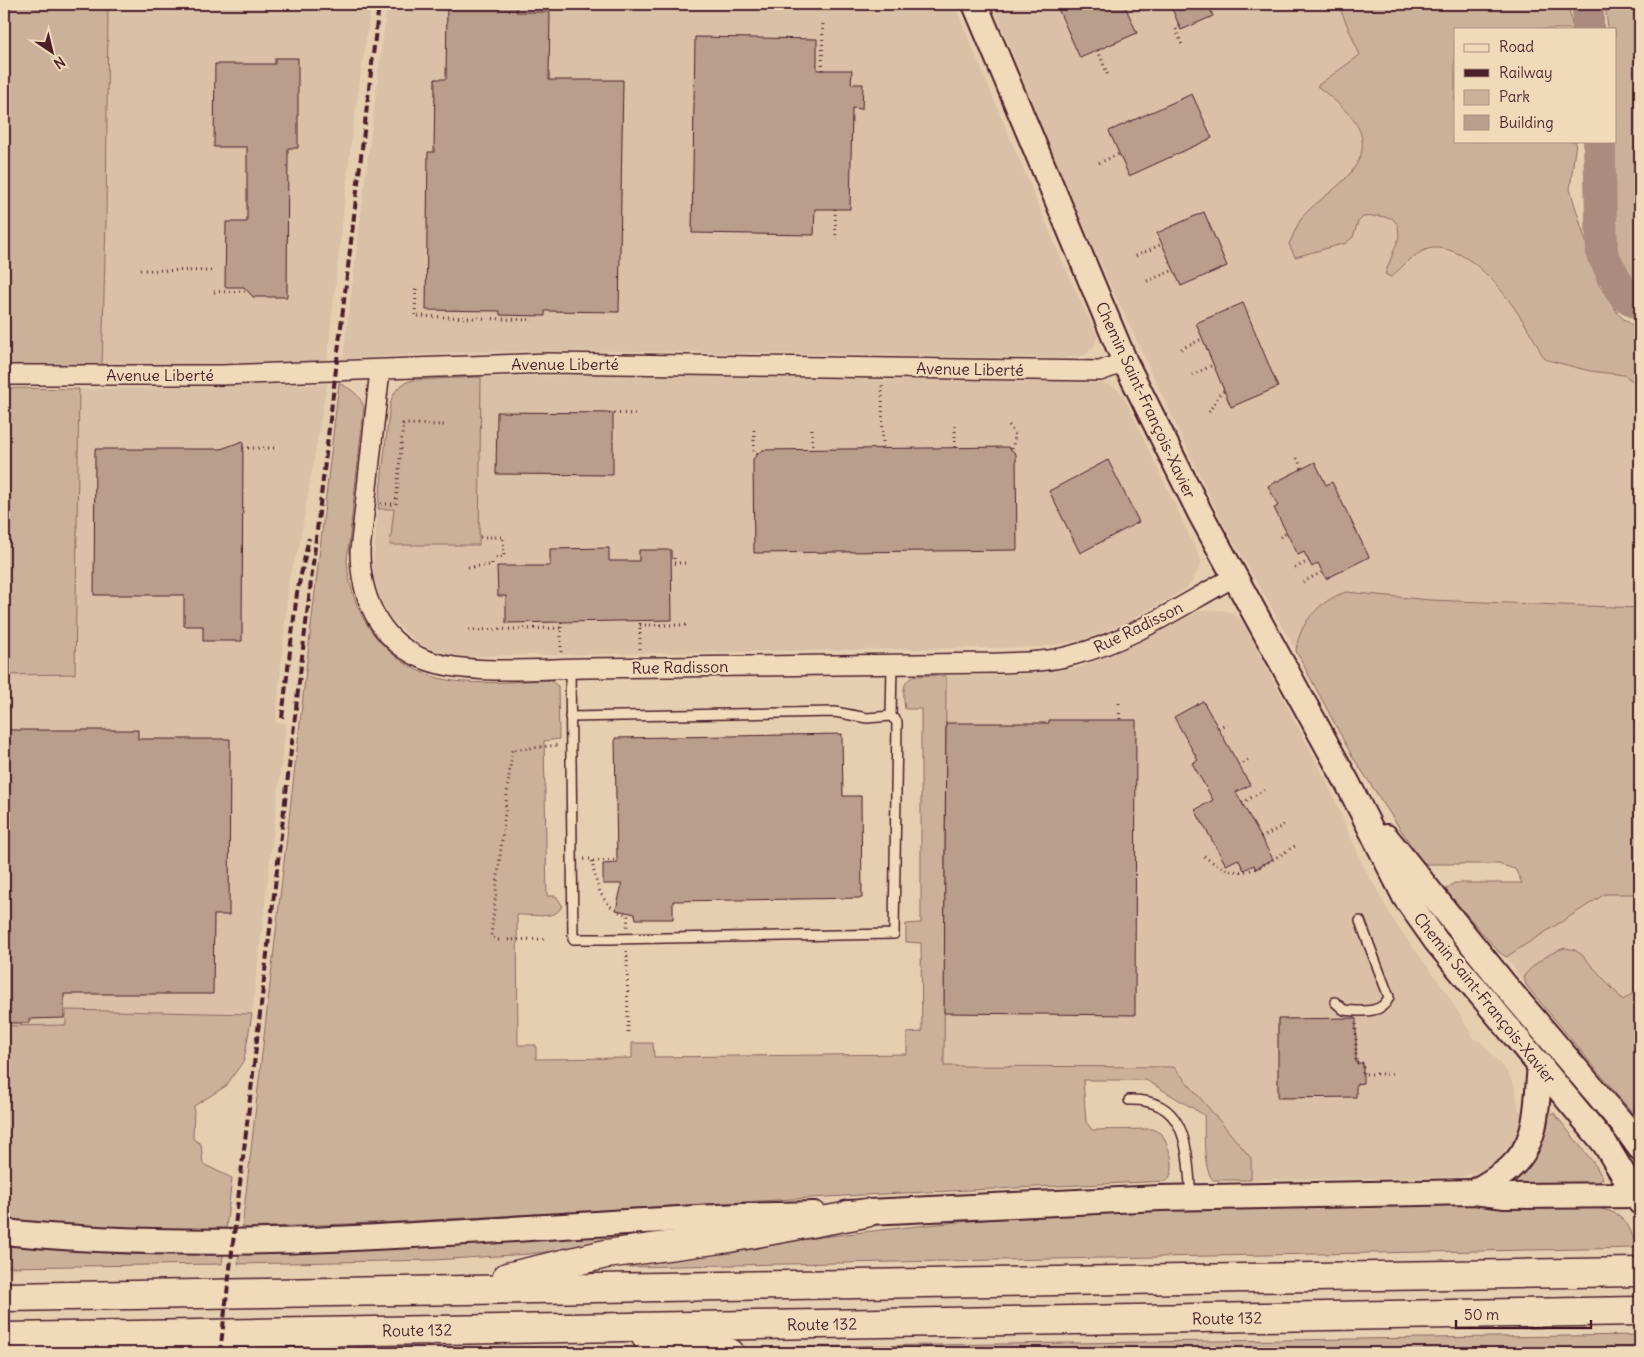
<svg xmlns="http://www.w3.org/2000/svg" width="1644" height="1357" viewBox="0 0 1644 1357" font-family="Delius,sans-serif">
  <style>
    .built { fill: #d9c0a6 }
    .green { fill: #ccb19a; stroke: #8b6862 }
    .lines { fill: none; stroke-linecap: round; stroke-linejoin: round }
    .river { stroke: #aa8b7d; stroke-width: 32 }
    .building { fill: #ba9e8c; stroke: #4a1f2b }
    .service-casing { stroke: #4a1f2b; stroke-width: 12 }
    .minor-casing { stroke: #4a1f2b; stroke-width: 22 }
    .tertiary-casing { stroke: #4a1f2b; stroke-width: 28 }
    .motorway-casing { stroke: #4a1f2b; stroke-width: 31 }
    .path { stroke: #4a1f2b; stroke-width: 3; stroke-dasharray: 1 4; stroke-linecap: butt }
    .service { stroke: #f0dab9; stroke-width: 9 }
    .minor { stroke: #f0dab9; stroke-width: 19 }
    .tertiary { stroke: #f0dab9; stroke-width: 24 }
    .motorway { stroke: #f0dab9; stroke-width: 28 }
    .rail { stroke: #4a1f2b; stroke-width: 4; stroke-dasharray: 8 4; stroke-linecap: butt }
    .labels { text-anchor: middle; stroke-width: 4.5; stroke-linejoin: round; paint-order: stroke }
    .street-label { font-size: 16px; fill: #4a1f2b; stroke: #f0dab9 }
  </style>
  <rect width="100%" height="100%" fill="#e6cfb1"/>
  <filter id="ink" filterUnits="userSpaceOnUse"><feTurbulence type="fractalNoise" baseFrequency=".02" numOctaves="2"/><feDisplacementMap in="SourceGraphic" scale="10" xChannelSelector="R" yChannelSelector="G"/><feConvolveMatrix kernelMatrix="1 2 1 2 8 2 1 2 1" color-interpolation-filters="sRGB"/></filter>
  <g filter="url(#ink)">
    <g class="built">
      <polygon points="108,4 371,4 352,136 327,361 102,366 106,221"/>
      <polygon points="387,4 954,4 1059,254 1097,336 1095,345 1085,355 1063,358 613,351 470,352 343,359"/>
      <polygon points="993,4 1338,4 1360,55 1317,86 1337,102 1354,122 1364,141 1360,161 1341,184 1304,215 1295,257 1346,243 1353,237 1358,222 1363,217 1378,216 1392,218 1398,225 1399,236 1389,261 1391,277 1422,251 1435,248 1459,253 1484,273 1517,311 1544,358 1590,371 1624,375 1633,381 1640,397 1640,608 1430,600 1346,592 1336,596 1313,611 1297,641 1296,651 1220,518 1114,293 1064,183"/>
      <polygon points="602,375 1099,383 1111,385 1120,391 1125,399 1201,560 1201,565 1190,585 1181,592 1125,623 1083,640 1041,647 474,656 451,655 428,648 408,635 391,618 380,599 372,577 378,509 480,510 481,377"/>
      <polygon points="327,384 299,547 289,578 276,723 286,723 252,1014 66,1010 66,1025 4,1026 4,675 75,673 79,389"/>
      <polygon points="1221,610 1233,613 1241,619 1326,780 1363,865 1396,925 1445,990 1474,1039 1481,1042 1507,1072 1515,1087 1519,1111 1524,1112 1523,1126 1517,1141 1506,1156 1493,1166 1475,1173 1458,1177 1251,1180 1251,1158 1174,1067 944,1066 946,676 1027,674 1077,668 1137,644 1200,611"/>
      <polygon points="1611,893 1640,894 1640,1122 1526,985 1506,957 1605,894"/>
    </g>
    <g class="green">
      <polygon points="4,4 108,4 106,221 102,366 4,366"/>
      <path d="M1338,4H1568L1573,29H1455V141H1576L1570,189L1599,285L1620,316L1640,331V397L1633,381L1624,375L1590,371L1544,359C1527,322 1480,247 1435,248C1418,248 1403,267 1391,277L1385,274L1399,237L1398,225L1392,218L1378,216L1363,217L1358,222L1353,237L1346,243L1295,257L1289,244C1294,234 1298,221 1306,213C1316,202 1330,194 1341,183C1384,142 1355,116 1317,86L1360,55Z"/>
      <polygon points="1605,4 1640,4 1640,291 1634,287 1615,260 1612,218 1615,171 1615,29 1608,29"/>
      <path d="M481,377L479,545H390L394,509H378L390,404C394,390 400,383 414,380Z"/>
      <path d="M339,383C351,389 359,394 364,407L347,561C351,625 398,679 465,682C493,684 521,681 549,680L558,686L559,739L544,741L547,896H556L562,905C558,921 530,914 517,915L518,1045H536V1059L632,1058V1043H653L654,1057L907,1054V1033L922,1032L921,943L906,942V924L921,923V709H905C899,670 914,676 946,676L944,1066L1174,1067L1251,1158V1180H1213C1202,1168 1205,1131 1204,1115L1146,1080H1083L1086,1122L1092,1130L1152,1129L1162,1134C1169,1149 1178,1167 1167,1181L862,1195L398,1222L242,1228Z"/>
      <polygon points="4,388 79,389 75,674 4,675"/>
      <path d="M1346,592L1430,600L1640,608V894H1605L1506,957L1499,952L1445,890L1454,883H1522L1515,869L1498,864H1428L1422,862L1352,756L1296,651C1299,623 1319,601 1346,592Z"/>
      <path d="M1565,948L1575,950L1582,955L1623,1000L1633,993L1640,991V1122L1526,985L1524,976C1533,964 1550,952 1565,948Z"/>
      <path d="M66,1010L252,1014L244,1060L226,1086L194,1106L193,1139L201,1144L203,1164L232,1178L226,1228C152,1230 78,1228 4,1220V1026L66,1025Z"/>
      <path d="M1554,1113L1596,1166L1603,1179H1600V1187L1506,1186C1531,1161 1543,1150 1547,1114Z"/>
      <path d="M1598,1203V1208C1626,1214 1628,1223 1637,1248L626,1267V1263C752,1246 878,1228 1005,1218C1202,1203 1401,1207 1598,1203Z"/>
      <polygon points="708,1225 708,1230 529,1254 434,1260 238,1264 240,1249"/>
      <polygon points="4,1240 224,1249 222,1264 4,1267"/>
      <polygon points="1640,1335 1640,1353 791,1353 791,1347"/>
    </g>
    <g class="lines">
      <g class="river">
        <polyline points="1588,4 1588,29"/>
        <polyline points="1599,141 1602,254 1624,295 1640,305"/>
      </g>
    </g>
    <g class="building">
      <polygon points="447,4 517,4 516,12 550,12 549,80 623,80 619,312 545,311 545,316 500,315 500,311 426,310 428,152 434,152 435,79 446,79"/>
      <polygon points="1056,4 1124,4 1137,33 1080,58"/>
      <polygon points="1170,4 1208,4 1213,16 1181,30"/>
      <polygon points="695,37 817,39 817,70 852,70 851,84 863,84 862,109 852,108 850,209 815,209 814,235 692,233"/>
      <polygon points="275,58 298,58 298,148 288,148 287,297 253,297 244,287 225,287 226,222 247,222 247,147 214,147 215,64 275,64"/>
      <polygon points="1192,94 1212,138 1129,176 1109,131"/>
      <polygon points="1204,212 1227,266 1181,286 1157,233"/>
      <polygon points="1243,303 1278,387 1231,407 1196,323"/>
      <polygon points="497,412 613,413 613,475 496,474"/>
      <polygon points="243,441 242,641 203,641 203,626 184,626 184,595 94,595 95,449 221,449"/>
      <polygon points="1008,447 1016,454 1017,550 754,553 753,459 762,450"/>
      <polygon points="1108,460 1139,522 1080,553 1049,491"/>
      <polygon points="1315,462 1326,485 1332,482 1369,557 1326,579 1318,563 1312,567 1304,552 1298,555 1274,508 1278,506 1268,486"/>
      <polygon points="609,548 609,561 639,561 639,550 671,550 672,620 506,623 506,596 498,596 497,566 550,566 550,549"/>
      <polygon points="1203,701 1250,785 1236,792 1273,859 1256,869 1254,865 1244,870 1238,859 1226,865 1195,810 1213,800 1192,763 1198,760 1174,717"/>
      <polygon points="1049,720 1136,720 1135,1015 944,1013 946,723 1049,723"/>
      <polygon points="4,730 138,730 138,739 230,739 229,915 214,915 213,994 64,994 64,1018 29,1019 29,1023 4,1023"/>
      <polygon points="842,734 843,796 861,796 862,898 673,901 673,919 636,919 635,914 616,910 622,884 603,884 603,864 617,863 615,738"/>
      <polygon points="1356,1018 1356,1063 1363,1063 1363,1083 1356,1084 1356,1097 1278,1098 1278,1019"/>
    </g>
    <g class="lines">
      <g class="service-casing">
        <g id="service">
          <polyline points="570,668 573,939 608,939 894,934 897,722 891,716 892,664"/>
          <polyline points="570,717 835,712 867,718 891,716"/>
          <path d="M1335,1002L1344,1010C1360,1011 1382,1015 1389,997L1360,921"/>
          <path d="M1129,1100C1189,1098 1187,1152 1191,1197"/>
        </g>
      </g>
      <g class="minor-casing">
        <g id="minor">
          <path d="M380,370L360,551C360,595 378,638 419,657C460,677 541,668 588,668C725,667 861,664 997,663C1023,662 1049,662 1073,655C1131,641 1182,605 1234,577"/>
          <polyline points="4,375 222,375 548,363 1100,371 1125,362"/>
        </g>
      </g>
      <g class="tertiary-casing">
        <g id="tertiary">
          <polyline points="975,4 1125,362 1200,513 1347,782 1405,897 1436,941 1605,1144 1640,1202"/>
          <polyline points="1386,837 1504,984 1622,1123 1640,1148"/>
          <path d="M1474,1192C1485,1185 1498,1178 1509,1169C1540,1142 1536,1103 1540,1065"/>
          <polyline points="848,1213 1160,1198 1474,1192 1505,1196 1640,1195"/>
          <path d="M4,1232C273,1260 545,1219 814,1214"/>
        </g>
      </g>
      <g class="motorway-casing">
        <g id="motorway">
          <polyline points="507,1277 606,1254 729,1238 866,1213"/>
          <polyline points="4,1297 1640,1272"/>
          <polyline points="4,1337 1640,1311"/>
          <polyline points="647,1339 730,1353"/>
        </g>
      </g>
      <g class="path">
        <polyline points="1180,26 1176,29 1182,45"/>
        <polyline points="1098,50 1108,76"/>
        <polyline points="822,70 823,21"/>
        <polyline points="1099,163 1119,154"/>
        <polyline points="835,209 836,241"/>
        <polyline points="1136,256 1162,244"/>
        <polyline points="140,270 213,271"/>
        <polyline points="1147,281 1174,270"/>
        <polyline points="416,289 415,316 533,320"/>
        <polyline points="214,292 248,291"/>
        <polyline points="1181,349 1202,339"/>
        <polyline points="1192,375 1213,365"/>
        <polyline points="882,386 883,448"/>
        <polyline points="1209,412 1221,392 1224,391"/>
        <polyline points="609,413 637,414"/>
        <polyline points="1009,425 1015,435 1012,451"/>
        <polyline points="955,426 955,447"/>
        <polyline points="812,429 812,449"/>
        <polyline points="754,430 754,452 757,455"/>
        <polyline points="243,448 274,448"/>
        <polyline points="1297,458 1302,469"/>
        <polyline points="381,504 396,504 403,424 445,425"/>
        <polyline points="1280,537 1287,533"/>
        <polyline points="674,558 674,563 688,563"/>
        <polyline points="468,567 492,565 492,558 504,557 503,537 479,537"/>
        <polyline points="1295,568 1309,561"/>
        <polyline points="1303,582 1322,572"/>
        <polyline points="640,625 689,625"/>
        <polyline points="561,628 561,622"/>
        <polyline points="469,630 561,628 561,652"/>
        <polyline points="640,649 640,620"/>
        <polyline points="1119,703 1120,720"/>
        <polyline points="1218,728 1227,723"/>
        <polyline points="1239,766 1248,760"/>
        <polyline points="1242,803 1264,790"/>
        <polyline points="1261,838 1284,825"/>
        <path d="M1204,856C1242,886 1259,867 1295,846"/>
        <path d="M584,859H592C596,885 600,907 628,915L627,928"/>
        <polyline points="593,861 617,860"/>
        <polyline points="544,939 497,940 491,936 512,750 559,745"/>
        <polyline points="627,951 628,1033"/>
        <polyline points="1356,1024 1356,1063 1363,1063 1363,1074 1393,1074"/>
      </g>
      <use href="#service" class="service"/>
      <use href="#minor" class="minor"/>
      <use href="#tertiary" class="tertiary"/>
      <use href="#motorway" class="motorway"/>
      <g class="rail">
        <polyline points="282,718 297,593 309,538"/>
        <polyline points="220,1353 379,4"/>
      </g>
    </g>
  </g>
  <g class="labels">
    <g class="street-label">
      <text x="565" y="370">Avenue Liberté</text>
      <text transform="translate(970 369) rotate(1)" y="6">Avenue Liberté</text>
      <text x="160" y="381">Avenue Liberté</text>
      <text transform="translate(1146 400) rotate(65)" y="6">Chemin Saint-François-Xavier</text>
      <text transform="translate(1138 627) rotate(-26)" y="6">Rue Radisson</text>
      <text transform="translate(680 667) rotate(-1)" y="6">Rue Radisson</text>
      <text transform="translate(1485 998) rotate(51)" y="6">Chemin Saint-François-Xavier</text>
      <text transform="translate(1227 1318) rotate(-1)" y="6">Route 132</text>
      <text transform="translate(822 1324) rotate(-1)" y="6">Route 132</text>
      <text transform="translate(417 1330) rotate(-1)" y="6">Route 132</text>
    </g>
  </g>
  <rect width="1644" height="1357" fill="none" stroke="#f0dab9" stroke-width="20"/>
  <rect x="10" y="10" width="1624" height="1337" fill="none" stroke="#4a1f2b" stroke-width="2" filter="url(#ink)"/>
  <rect x="1454" y="28" width="162" height="115" fill="#f0dab9" stroke="#ae8f80"/>
  <rect x="1464" y="44" width="25" height="8" fill="#f0dab9" stroke="#ae8f80"/>
  <text x="1499" y="52" font-size="15" fill="#4a1f2b">Road</text>
  <rect x="1464" y="69" width="25" height="8" fill="#4a1f2b" stroke="#ae8f80"/>
  <text x="1499" y="78" font-size="15" fill="#4a1f2b">Railway</text>
  <rect x="1464" y="90" width="25" height="15" fill="#ccb19a" stroke="#ae8f80"/>
  <text x="1499" y="102" font-size="15" fill="#4a1f2b">Park</text>
  <rect x="1464" y="115" width="25" height="15" fill="#ba9e8c" stroke="#ae8f80"/>
  <text x="1499" y="128" font-size="15" fill="#4a1f2b">Building</text>
  <g transform="translate(52 52) rotate(145)" stroke="#f0dab9" stroke-width="4" paint-order="stroke">
  <path d="M0-4L9 19L0 12L-9 19Z" fill="#4a1f2b"/>
  <text y="-8" font-size="14" font-weight="bold" text-anchor="middle" fill="#4a1f2b">N</text>
  </g>
  <path d="M1456 1320v8h135v-8" fill="none" stroke="#4a1f2b" stroke-width="2.5"/>
  <text x="1464" y="1320" font-size="15" fill="#4a1f2b" stroke="#f0dab9" stroke-width="4" paint-order="stroke">50 m</text>
</svg>
